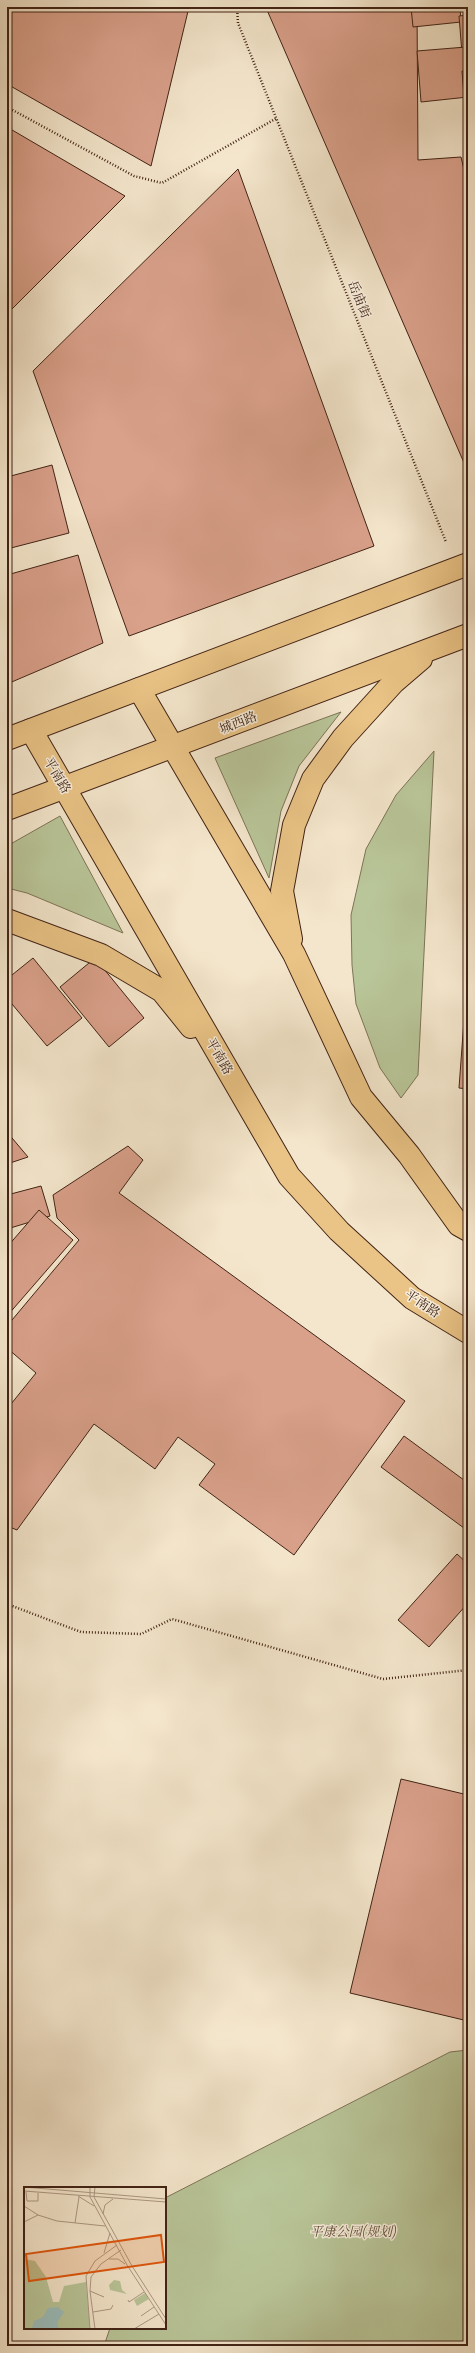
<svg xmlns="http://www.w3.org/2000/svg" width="475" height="2353" viewBox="0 0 475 2353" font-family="Cardo,'Noto Serif SC',serif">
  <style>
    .green { fill: #b9c699; stroke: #7d7457 }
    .building { fill: #d9a08a; stroke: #412315 }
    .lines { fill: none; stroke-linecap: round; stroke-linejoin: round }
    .major-casing { stroke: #412315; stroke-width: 24 }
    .path { stroke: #412315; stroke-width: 2.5; stroke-dasharray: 1 2; stroke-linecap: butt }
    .major { stroke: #eac386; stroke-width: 22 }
    .labels { text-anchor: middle; stroke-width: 3; stroke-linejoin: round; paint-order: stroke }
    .street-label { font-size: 13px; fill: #412315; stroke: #f8efde }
    .park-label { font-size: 13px; font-style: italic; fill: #5f4c36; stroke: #f8efde }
    .inset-road { fill: none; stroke: #ac9883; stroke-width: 1 }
    .view { fill: #e0560c; fill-opacity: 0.15; stroke: #e0560c; stroke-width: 2 }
    .inset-edge { fill: none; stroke: #412315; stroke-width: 2 }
  </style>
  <rect width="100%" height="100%" fill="#f4e6cc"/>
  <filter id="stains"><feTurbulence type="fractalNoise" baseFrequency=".005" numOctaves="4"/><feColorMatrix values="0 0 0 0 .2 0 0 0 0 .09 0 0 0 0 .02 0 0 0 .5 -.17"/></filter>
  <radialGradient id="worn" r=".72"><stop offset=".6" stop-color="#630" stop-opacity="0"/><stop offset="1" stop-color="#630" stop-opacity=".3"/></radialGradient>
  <g class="green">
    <polygon points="341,712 299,766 281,811 269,878 215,758"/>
    <polygon points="434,751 418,1075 401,1098 380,1068 356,1004 352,965 351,915 366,849 396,795"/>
    <polygon points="60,816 123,933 27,893 7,888 7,846"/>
    <polygon points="468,2050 468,2346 104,2346 110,2328 165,2328 165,2198 450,2052"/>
  </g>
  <g class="building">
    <polygon points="7,7 189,7 151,166 7,84"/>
    <polygon points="268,7 417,7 418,160 461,157 468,187 468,472 267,10"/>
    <polygon points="411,7 460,7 461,22 413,27"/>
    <polygon points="468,15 468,66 463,66 459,16"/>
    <polygon points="466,47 468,97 421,102 417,51"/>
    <polygon points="462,71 468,71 468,122 466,122"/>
    <polygon points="7,127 125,196 7,314"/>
    <polygon points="238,169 374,546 129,636 33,371"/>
    <polygon points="52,465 69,533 7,549 7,477"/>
    <polygon points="78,555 103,643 7,684 7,575"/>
    <polygon points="33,958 82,1018 47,1046 7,998 7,979"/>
    <polygon points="95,958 144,1018 109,1047 60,987"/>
    <polygon points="467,979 468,979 468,1089 459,1088"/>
    <polygon points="7,1132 28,1157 7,1164"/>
    <polygon points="128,1146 143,1160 119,1193 405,1401 294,1555 199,1485 215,1464 178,1437 155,1469 94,1424 17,1530 7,1526 7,1409 36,1373 7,1348 7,1326 79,1240 57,1218 53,1195"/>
    <polygon points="41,1186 50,1216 7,1229 7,1195"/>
    <polygon points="39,1210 73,1240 7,1316 7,1247"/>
    <polygon points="404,1436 468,1483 468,1531 381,1467"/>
    <polygon points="457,1554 468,1564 468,1603 429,1647 398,1620"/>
    <polygon points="401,1779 468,1795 468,2021 350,1993"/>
  </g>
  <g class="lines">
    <g class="major-casing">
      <g id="major">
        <polyline points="139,689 294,954 361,1097 409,1155 459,1225 468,1230"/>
        <polyline points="31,730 289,1176 339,1231 412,1298 468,1332"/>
        <polyline points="7,739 468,564"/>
        <polyline points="7,809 468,635"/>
        <polyline points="7,920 101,955 162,991 191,1027"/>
        <polyline points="291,939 282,891 294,825 313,779 343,738 393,683 421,659"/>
      </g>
    </g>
    <g class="path">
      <polyline points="237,7 238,23 446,542"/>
      <polyline points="7,107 134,176 162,183 277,118"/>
      <polyline points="7,1604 81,1632 141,1634 172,1619 383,1679 468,1670"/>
    </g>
    <use href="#major" class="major"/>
  </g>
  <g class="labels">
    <g class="street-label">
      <text transform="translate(360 299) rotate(68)" y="5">岳庙街</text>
      <text transform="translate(238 722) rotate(-21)" y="5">城西路</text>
      <text transform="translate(58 775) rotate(59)" y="5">平南路</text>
      <text transform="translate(220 1056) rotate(60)" y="5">平南路</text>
      <text transform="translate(423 1303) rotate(34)" y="5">平南路</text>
    </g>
    <g class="park-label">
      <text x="353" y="2236">平康公园(规划)</text>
    </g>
  </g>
  <g transform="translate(24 2187)">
    <rect width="142" height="142" fill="#f4e6cc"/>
    <path d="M0,72L11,74L22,90L29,115H35L40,99L62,95L66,142H0ZM90,93L96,94L98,103L103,107L86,103L85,98ZM121,106L125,112L113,119L110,113Z" fill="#b9c699"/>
    <path d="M34,120L40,125L33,136L35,142L8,141L10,134L19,130L24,121Z" fill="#9cbebc"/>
    <path class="inset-road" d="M0,0L142,12M66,0V10L103,78L142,138M71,0L70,10L108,79L142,132M0,4L142,15M2,5L3,14H14V6M54,9L70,19M0,19L14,28L33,34L81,39M79,27L81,18L89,12M0,35L14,28M51,36L55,10M80,66L86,46M85,72H94L101,77M66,104L80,110M104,113L105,115L120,105M69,125L87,122L89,118M117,129L130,120M66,142L62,89L71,74L93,58M71,142L66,104L67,90L77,77L97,63M110,142L135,127"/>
    <path class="view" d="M137,48L140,75L5,94L2,67Z"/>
    <rect width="142" height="142" class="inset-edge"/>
  </g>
  <rect width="475" height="2353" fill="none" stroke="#f4e6cc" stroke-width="24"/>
  <rect x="8" y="8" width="459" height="2337" fill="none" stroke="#412315" stroke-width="2"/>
  <rect x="12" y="12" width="451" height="2329" fill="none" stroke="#412315"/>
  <rect width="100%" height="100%" filter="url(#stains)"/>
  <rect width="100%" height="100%" fill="url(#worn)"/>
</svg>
